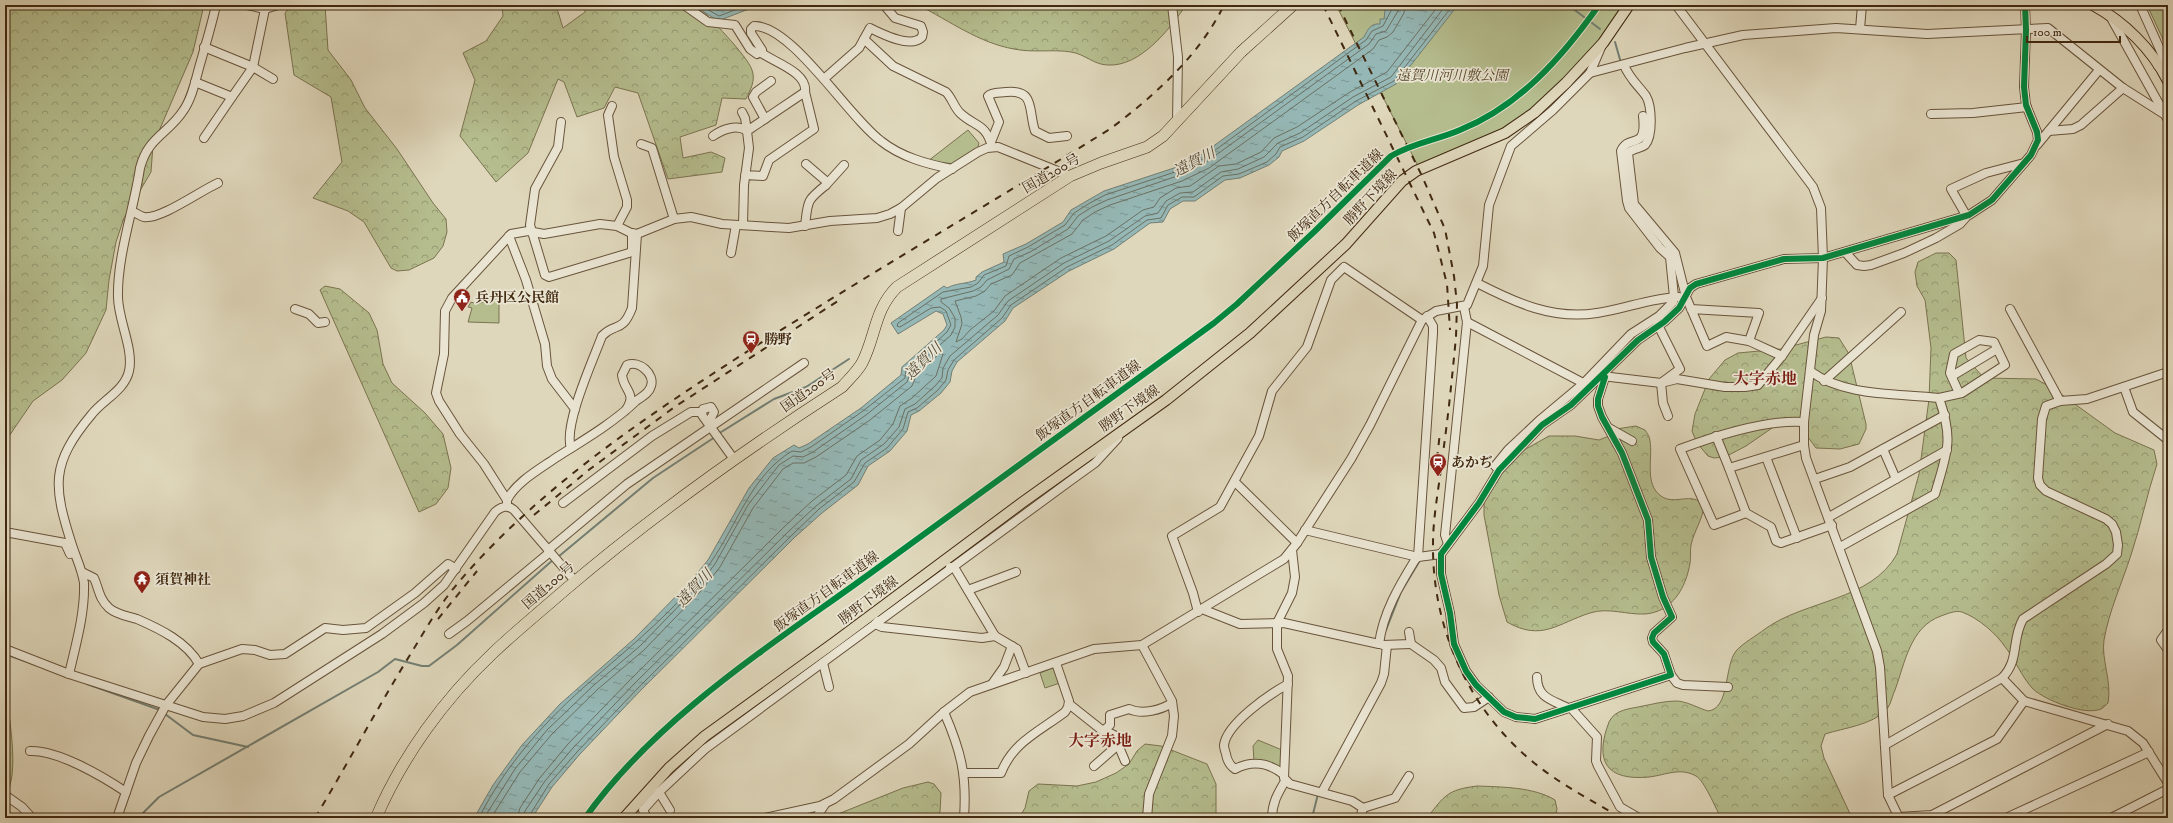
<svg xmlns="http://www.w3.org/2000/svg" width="2173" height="823" viewBox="0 0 2173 823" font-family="'IM FELL DW Pica','Noto Serif JP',serif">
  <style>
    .forest { fill: url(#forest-crowns); stroke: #7b734f }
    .park { fill: #b5bd8e; stroke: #7b734f }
    .water { fill: url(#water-ripples); stroke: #737f74 }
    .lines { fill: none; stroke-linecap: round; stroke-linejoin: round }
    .shore { stroke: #6b7063; stroke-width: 1 }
    .stream { stroke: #737f74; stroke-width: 2 }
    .minor-casing { stroke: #68543b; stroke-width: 10 }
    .major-casing { stroke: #412910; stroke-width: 12 }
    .highway-casing { stroke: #412910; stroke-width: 12 }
    .minor { stroke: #eae5d3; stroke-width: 8 }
    .major { stroke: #dfd7bb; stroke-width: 10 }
    .highway { stroke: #dfd7bb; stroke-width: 11 }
    .rail { stroke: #412910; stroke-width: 2; stroke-dasharray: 7 7; stroke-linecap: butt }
    .cycleway-casing { stroke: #eae5d3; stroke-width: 8 }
    .cycleway { stroke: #00873e; stroke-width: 6 }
    .labels { text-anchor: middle; stroke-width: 3.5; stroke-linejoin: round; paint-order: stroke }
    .park-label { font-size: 14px; font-style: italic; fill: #584729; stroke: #eae5d3 }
    .street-label { font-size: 14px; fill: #412910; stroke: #eae5d3 }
    .poi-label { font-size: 14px; font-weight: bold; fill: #412910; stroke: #eae5d3; text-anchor: start }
    .water-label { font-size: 15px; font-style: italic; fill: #564d3a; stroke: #eae5d3 }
    .quarter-label { font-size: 16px; font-weight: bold; fill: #7a1f14; stroke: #eae5d3 }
  </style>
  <defs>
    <pattern id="forest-crowns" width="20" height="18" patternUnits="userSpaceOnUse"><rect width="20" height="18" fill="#b5bd8e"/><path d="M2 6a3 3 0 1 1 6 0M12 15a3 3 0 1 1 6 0" fill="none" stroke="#959a73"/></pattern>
    <pattern id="water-ripples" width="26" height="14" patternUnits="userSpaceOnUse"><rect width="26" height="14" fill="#95b8b6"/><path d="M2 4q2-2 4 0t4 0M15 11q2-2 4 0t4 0" fill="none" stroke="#7b9693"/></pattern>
  </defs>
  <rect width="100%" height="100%" fill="#dfd7bb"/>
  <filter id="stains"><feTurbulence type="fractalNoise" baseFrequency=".005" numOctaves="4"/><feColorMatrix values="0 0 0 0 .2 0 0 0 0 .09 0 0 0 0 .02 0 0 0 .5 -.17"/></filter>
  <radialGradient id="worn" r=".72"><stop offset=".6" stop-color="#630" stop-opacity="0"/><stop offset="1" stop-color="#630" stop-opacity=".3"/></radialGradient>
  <g class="forest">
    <polygon points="5,5 204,5 193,52 153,145 151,172 124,218 116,242 109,280 106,310 86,353 62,380 33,401 5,442"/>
    <polygon points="292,5 325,5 328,50 351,80 365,108 397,149 433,203 446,219 447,232 443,246 434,258 409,270 397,271 391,268 364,222 348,211 313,198 342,162 331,97 294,75 285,13"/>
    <path d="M502,5H556L563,28L585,12V5H696C708,15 748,57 752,70C756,81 750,90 746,99L722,98L716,125L680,137L683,158L711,152L725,158L722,172L668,179L638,93L615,87L604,108L577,117L564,82L558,79L528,153L496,182L460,136L475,80L463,53L486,41L503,16Z"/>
    <path d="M918,5H1186C1170,29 1140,67 1108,65C1094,65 1085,54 1071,52C1053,49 1033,53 1014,49C979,43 950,21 918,5Z"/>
    <path d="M1936,253H1949L1956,260L1966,358L1984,378L2036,379L2054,389L2115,433L2154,450L2157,464C2147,494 2141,525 2131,555C2122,583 2109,611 2104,640C2101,659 2112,681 2108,703C2106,705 2103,708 2101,709C2084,716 2045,700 2033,689C2021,676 2016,661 2006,648C1996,633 1978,618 1962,612C1955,610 1947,614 1941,616C1910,627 1905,663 1895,690C1892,696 1891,705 1886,710C1872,725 1844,728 1825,734L1821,746L1824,758L1852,818H1721C1716,809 1704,780 1696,776C1680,767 1666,775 1649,777C1606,781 1594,761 1609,722C1615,709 1630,709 1643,706C1653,704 1665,701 1676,701C1686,701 1698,708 1708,711C1730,709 1724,666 1736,651C1743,643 1756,636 1765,629C1805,600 1871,601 1897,554L1919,474L1929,399L1931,348L1925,300L1917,286L1915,272L1918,262Z"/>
    <polygon points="325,286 340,289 369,313 377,330 383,364 392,383 425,413 443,434 451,468 448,488 436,504 419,512 320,290"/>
    <polygon points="1826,337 1839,338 1849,354 1866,424 1866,429 1859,444 1840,449 1816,448 1796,421 1775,426 1746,446 1725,457 1714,458 1708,456 1697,443 1692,431 1695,414 1709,379 1725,360 1738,353 1781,349"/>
    <path d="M1636,426L1645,430C1647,433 1650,437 1650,441C1653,458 1644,484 1661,496C1675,506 1691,491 1704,505C1703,519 1694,531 1691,545C1690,551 1691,557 1690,563C1686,588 1672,612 1645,614C1627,615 1608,607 1590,613C1558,623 1542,642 1507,622L1499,595L1484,515V496L1492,480L1524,450L1549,436H1575L1599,440L1609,436L1616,429Z"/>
    <path d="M5,686C8,712 21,775 5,796Z"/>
    <polygon points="1145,744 1161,746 1207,764 1216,784 1216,818 1019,818 1025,808 1029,791 1038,784 1077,786 1096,782 1116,773 1129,764 1137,751"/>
    <polygon points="928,782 934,784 941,793 940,812 936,818 828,818 903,788"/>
    <path d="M1477,786C1502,787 1534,787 1555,800L1557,809L1555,818H1427C1445,795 1447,790 1477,786Z"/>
  </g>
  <g class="park">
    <path d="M1336,5H1625C1600,43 1559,93 1521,119C1491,140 1452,152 1418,166Z"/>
    <polygon points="2147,5 2168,5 2168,50"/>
    <polygon points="968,130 979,143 977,150 955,164 928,161"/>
    <polygon points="499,296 499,323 468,322 472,308 468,307 471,302 477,304"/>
    <polygon points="1055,667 1060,683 1045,688 1040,673"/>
    <polygon points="1258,740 1282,750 1282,768 1254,761 1253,746"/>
  </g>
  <g class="water">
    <polygon points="693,5 759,5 718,21"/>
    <path d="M1393,5H1458L1396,84L1358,105L1304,141L1282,151L1279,157L1269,165L1240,178L1225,180L1195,201H1183L1170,209L1163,222L1150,223L1114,249L1069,271L1013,308L1005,321L957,362L952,371L950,382L941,393L919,411L911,415L907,431L890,451L868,466L858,485L822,513L795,537L640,691L580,754L552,787L532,818H474L493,785L522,745L560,704L634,639L690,582L708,560L749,488L773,458L794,445L799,448L808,444L861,408L901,375L902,367L944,330L947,325L943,314L936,311L898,334L891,323L944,286L947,288C956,283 966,284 976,280V277L982,272L1004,262L1003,254L1026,244L1063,222L1071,210L1104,191L1177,167L1201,155L1364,37C1368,29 1371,23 1380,24V19H1384L1385,10Z"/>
  </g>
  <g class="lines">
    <g class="shore">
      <polyline points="700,5 719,16 748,5"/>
      <polyline points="1405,5 1404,13 1393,32 1387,37 1379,40 1373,49 1209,168 1182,181 1110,205 1095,212 1083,220 1072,234 1020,263 1012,275 991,284 985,291 976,296 955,301 961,317 962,324 956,342 962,339 970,330 994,311 1005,296 1061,258 1106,236 1143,210 1154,207 1160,198 1176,188 1190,186 1219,166 1236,164 1261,152 1274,138 1297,127 1350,92 1387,72 1439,5"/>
      <path d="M479,818C505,765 547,719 591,681C633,644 679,608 711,562C738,523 751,476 792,451L801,452L811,447L863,411L896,385L905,378L906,369L947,332L951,325L946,311L940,307L931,308L900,327L897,326L898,323L943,292L971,287L978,283L984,275L1006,266L1009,256L1028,247L1065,225L1074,213L1090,203L1105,195L1178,171L1203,159L1366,40L1372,31L1383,26L1394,5"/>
      <polyline points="484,818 515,769 547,730 594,685 640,646 697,587 715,564 748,505 779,465 793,456 803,457 813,452 866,415 907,382 911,371 951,335 955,327 955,318 949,308 941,302 941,299 973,291 981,287 987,280 1009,269 1014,259 1030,252 1068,229 1078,216 1092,207 1107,200 1180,175 1205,163 1369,44 1376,34 1386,31 1398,11 1399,5"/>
      <polyline points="491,818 520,772 552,734 598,689 644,650 701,591 720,567 753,508 783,469 793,463 804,463 816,457 870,420 912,386 917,374 940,353 943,354 936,376 912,398 900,406 893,424 880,440 857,456 846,475 812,501 784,527 630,680 568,744 539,779 520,808 517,818"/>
      <polyline points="523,818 525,811 545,781 573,748 634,684 789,531 816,506 851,479 861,460 884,444 899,427 905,409 915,404 935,386 942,378 943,368 950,356 998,315 1008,301 1064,263 1109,241 1145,216 1158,213 1166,201 1180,193 1193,192 1221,172 1238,169 1264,157 1278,143 1300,133 1353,97 1391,77 1446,5"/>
      <polyline points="528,818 549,784 577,752 638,688 792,535 819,509 854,482 865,463 887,448 903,429 908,412 917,408 938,390 946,380 948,370 954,360 1002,318 1011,305 1067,267 1112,245 1147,220 1161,218 1168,205 1182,197 1194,197 1223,176 1239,174 1267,162 1276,154 1280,147 1303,137 1356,101 1394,81 1453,5"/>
    </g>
    <g class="stream">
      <polyline points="1568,5 1600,29"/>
      <polyline points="1615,42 1621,63"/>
      <polyline points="1630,83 1638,92"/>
      <polyline points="1676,270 1676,280"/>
      <polyline points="718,434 774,399 806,387 849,359"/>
      <polyline points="558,557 653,478 715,437"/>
      <polyline points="1386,630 1401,592 1419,562"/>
      <polyline points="5,654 36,665"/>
      <polyline points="87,684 160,710"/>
      <polyline points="165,714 193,735 248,747"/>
      <polyline points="138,818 159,797 378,672 395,659 422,666 429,666 457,645 554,559"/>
      <polyline points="1312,818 1318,794"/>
    </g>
    <g class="minor-casing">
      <g id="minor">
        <path d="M684,5L708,22L735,25L750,49L757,54L762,50L751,33V29L754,26C792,25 849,118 881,141C901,157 927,164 952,169"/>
        <polyline points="1172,5 1178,57 1177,121"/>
        <polyline points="1676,5 1807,179 1813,187 1821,208 1823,258 1821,311 1814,335 1804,422 1804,445 1806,458 1877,651 1880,667 1888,795 1899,818"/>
        <polyline points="2140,5 2162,54 2163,60 2158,66"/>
        <polyline points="265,9 278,5"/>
        <polyline points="2110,16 2168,120"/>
        <polyline points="1860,29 1862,5"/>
        <path d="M864,39L893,66L946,92C952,98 954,107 960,113C975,127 986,123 992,147"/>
        <polyline points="204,47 253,67 265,9 247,5"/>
        <path d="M760,52C773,62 808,72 805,92"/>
        <path d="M1624,65C1629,78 1638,85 1646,96C1652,106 1653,136 1645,145C1640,149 1633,148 1628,153L1634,204L1675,253L1686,297L1707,346L1726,337L1749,341L1759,313L1691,309"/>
        <polyline points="1590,73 1685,48 1743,35 1836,28 1927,34 2048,28 2123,88 2164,114"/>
        <path d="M825,78L859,48L870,28C882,34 911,49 922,37L923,32L921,26L895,18L884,5"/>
        <polyline points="195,82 232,97 253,67 273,79"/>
        <polyline points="612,106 608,115 614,157 627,200 627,207 617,226"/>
        <polyline points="742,112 745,118 747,131"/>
        <polyline points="1931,114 1973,113 2027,107"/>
        <polyline points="765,119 753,97 756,92 771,81"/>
        <polyline points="561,122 558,147 535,189 530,225 545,275 549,277 629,253 632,251 632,233"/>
        <polyline points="2049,131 2073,129 2081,125 2123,88"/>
        <path d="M713,136C723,129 737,124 747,131"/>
        <polyline points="204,138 232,97"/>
        <path d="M991,142L999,122L988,96C992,92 1000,93 1006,92C1036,89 1028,111 1035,131L1049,138L1067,136"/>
        <polyline points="641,144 652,148 674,219"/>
        <polyline points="2037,145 2099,70"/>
        <polyline points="826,185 844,165"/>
        <path d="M132,211C136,213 140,216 144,217C160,220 200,191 218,183"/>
        <polyline points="1966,215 1951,189 1986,173 2024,163"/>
        <polyline points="743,225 744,185 749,148 747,131 805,92 814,129 769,160 763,176 745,175"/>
        <path d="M805,226C808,201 806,201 826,185L827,182L806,164"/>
        <polyline points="898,231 901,208"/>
        <polyline points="509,236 526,280 545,344 547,366 552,379 575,409"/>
        <polyline points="1845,252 1857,265 1864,266 1871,265 1904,253 1936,238 1960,224 1968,215"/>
        <polyline points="731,253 736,225"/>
        <path d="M1477,283C1516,303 1553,320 1597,313C1625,309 1650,298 1679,297"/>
        <polyline points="295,309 309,314 318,323 325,322"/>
        <polyline points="2010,309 2060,401"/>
        <polyline points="1467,322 1587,385"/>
        <polyline points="1658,325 1680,369 1661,383 1663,403 1668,416"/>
        <polyline points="1749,341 1782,356"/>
        <path d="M1810,371C1845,397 1897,393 1939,398C1954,441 1947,452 1935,494L1840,547"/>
        <polyline points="1602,376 1661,383 1677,379 1725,387 1745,387 1758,385 1782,356 1822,298"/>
        <polyline points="1952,376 1997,349"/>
        <polyline points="1605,377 1598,399 1598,406 1602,417 1622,453 1648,520 1651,557 1663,597 1672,617 1654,633 1652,638 1653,642 1664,654 1671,675 1535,719 1516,717 1504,712 1476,685 1466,671 1454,644 1450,613 1441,574 1441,554 1479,503 1499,470 1542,425 1571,405 1638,340 1664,322 1679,308 1690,288 1696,284 1784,259 1823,258 1969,215 1992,200 2031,155 2038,140 2037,132 2026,105 2024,87 2026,30 2025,5"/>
        <polyline points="1824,381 1901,312"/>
        <polyline points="2124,387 2133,412 2168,440"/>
        <polyline points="1939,398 1962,393 2005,365 1994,342 1979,340 1954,354 1950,373 1959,393"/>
        <polyline points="711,426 711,418 714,412 711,407 703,409 702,415 733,458"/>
        <polyline points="1609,428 1632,441"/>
        <polyline points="1716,436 1729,468"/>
        <polyline points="1804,445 1729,468 1746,513 1771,527 1776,541 1781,543 1832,525"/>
        <path d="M571,448C563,426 593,360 602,336C615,322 622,334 632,308L637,234"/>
        <polyline points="1883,449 1896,479"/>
        <polyline points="1766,457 1797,538"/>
        <path d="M1499,470L1495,466L1508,450L1541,419L1584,383L1631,334L1659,316L1673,302L1674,297L1670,257L1660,248L1629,208L1627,201L1621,151C1629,133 1647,152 1643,116"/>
        <polyline points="1815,479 1850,467 1945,415"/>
        <polyline points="1235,482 1297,543"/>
        <path d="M507,500C516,482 540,469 557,457C584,440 613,423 636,401C641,397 649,394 651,386C655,374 639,360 627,365L622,375C624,392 638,393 625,411"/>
        <polyline points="563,503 652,436 691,412 702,412"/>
        <polyline points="507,506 507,500 484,464 460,434 439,401 436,393 444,354 445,311 452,298 511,234 528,231 544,234 600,224 617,226 631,233 637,234 674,219 691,217 722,224 789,228 830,221 877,218 890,214 901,208 937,178 978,152 987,148 998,147 1070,176"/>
        <path d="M1746,513L1714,525L1680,449C1715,436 1767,419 1804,422"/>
        <polyline points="1829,517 1947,450"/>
        <polyline points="1305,530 1418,557 1433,333 1433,326 1427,316"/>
        <polyline points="5,532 65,543 70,554"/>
        <polyline points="1448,544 1445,535 1467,322 1464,307"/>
        <polyline points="548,550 627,484 804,363"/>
        <polyline points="1292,550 1295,577 1292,593 1277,623 1277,649 1288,676 1284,778 1290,784 1352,801 1363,808 1360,818"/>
        <polyline points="950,567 954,567 995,636 1017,649 1026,673"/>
        <path d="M82,572L94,578C99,589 99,599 109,608C117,615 128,616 137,619C160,629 187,642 199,664"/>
        <polyline points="968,590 1016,572"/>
        <path d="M1202,609L1240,624L1284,623L1379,644C1383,613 1399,586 1415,560L1418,557L1441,554"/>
        <polyline points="1198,612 1193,593 1172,536 1220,507 1259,436 1272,391 1307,347 1331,280 1344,267 1422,320"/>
        <polyline points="878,621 875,624 882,627 982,638 995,636"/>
        <polyline points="2168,630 2161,640 2168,650"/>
        <polyline points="449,634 467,621 550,552"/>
        <polyline points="1411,644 1434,660 1441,668 1445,682 1464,708 1474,707 1489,697"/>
        <polyline points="1142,645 1172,701 1174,716 1172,736 1149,794 1147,818"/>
        <polyline points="1383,645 1411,644 1409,632"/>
        <path d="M5,649L69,674L203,717L225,719L243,716L274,703L382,634L424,603L444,585L495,512C501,507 507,504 514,510L575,581"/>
        <polyline points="823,663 829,687"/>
        <path d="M69,674C76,644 85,613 84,583C82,569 76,558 72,545C53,486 50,464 92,414C103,400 125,390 129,371C134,349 118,320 118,297C117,256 134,209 140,168C148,137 168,134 183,111C193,97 196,77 201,61C206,43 212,24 216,5"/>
        <polyline points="1671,675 1677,683 1683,685 1728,687"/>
        <path d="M1537,677C1537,698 1552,700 1568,708"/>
        <polyline points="2002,678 2024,701 2128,731 2143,743 2168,783"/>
        <polyline points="992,684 1004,667 1012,646"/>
        <path d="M1069,704L1103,731L1110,725V715L1129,709C1142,715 1161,710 1172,703"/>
        <polyline points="1571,708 1597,737 1596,761 1598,766 1620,807 1639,818"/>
        <path d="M944,712C961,751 967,775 964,818"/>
        <polyline points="1106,731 1114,735 1125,761"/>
        <path d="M1885,745L2002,678C2020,660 2011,640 2023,619L2106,564L2117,554L2118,545L2116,532L2112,524L2106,519L2046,491L2040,485L2038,478L2042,419L2046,406L2060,401L2087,399L2168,372"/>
        <path d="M30,751C58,750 102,776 126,792"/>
        <polyline points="1094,766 1118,745"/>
        <path d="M965,773H1001C1013,742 1040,731 1065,712L1068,707L1069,701L1056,663"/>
        <path d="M1283,774C1269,763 1252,760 1235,769C1229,765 1227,760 1226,754C1225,751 1224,747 1224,745C1227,723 1270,694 1288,684"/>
        <polyline points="1322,792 1381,683 1384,674 1387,645"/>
        <polyline points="5,795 22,807 32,818"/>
        <polyline points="1888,795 1997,739 2024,701"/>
        <polyline points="1363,808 1395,798 1409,776"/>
        <polyline points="670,810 659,792 705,749 1070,481 1095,463 1118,438"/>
        <polyline points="1898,817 1932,815 2108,724"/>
        <polyline points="117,818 136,763 149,736 166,705 199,664 242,649 255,650 270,655 285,654 325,628 343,630 366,628 415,593 448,564 456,569"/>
        <polyline points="647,818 643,810 659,792"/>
        <polyline points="765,818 820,806 834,799 909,744 944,712 970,692 1094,649 1142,645 1284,559 1297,543 1351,459 1370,425 1422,320 1436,311 1467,305 1483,266 1489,205 1511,146 1553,110 1590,73 1602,45"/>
        <polyline points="816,818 825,804"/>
        <path d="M1272,818C1272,803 1278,793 1285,781"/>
        <polyline points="2006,818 2149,752"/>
        <polyline points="2111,818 2168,789"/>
      </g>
    </g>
    <g class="major-casing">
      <g id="major">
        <path d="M2093,5C2124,22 2152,49 2168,81"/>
        <polyline points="624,818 669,768 705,736 835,642 1023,502 1166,400 1250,333 1346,244 1402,181 1416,171 1505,133 1534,113 1566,83 1603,43 1629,5"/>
      </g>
    </g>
    <g class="highway-casing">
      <path id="highway" d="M376,818C402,757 444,699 493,653C516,631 542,610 566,589C653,515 746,449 842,387C849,379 857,372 862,363C876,336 874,310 897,287L1070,176L1101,163L1147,147L1163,136L1241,52L1293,5"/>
    </g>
    <use href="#minor" class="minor"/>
    <use href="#major" class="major"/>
    <use href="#highway" class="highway"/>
    <g class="rail">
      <polyline points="1323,5 1434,233 1447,284 1450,330"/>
      <path d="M1338,5L1422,176L1445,229L1454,276L1457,304L1456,337C1452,378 1448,419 1442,460C1439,488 1433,516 1433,544C1432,627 1468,709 1533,762C1560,784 1592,801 1622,818"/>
      <polyline points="1437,459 1440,432"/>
      <polyline points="534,515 590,469 676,406 841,299"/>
      <polyline points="438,619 477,571"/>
      <path d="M315,818C348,763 379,705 413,650C427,627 440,604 458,583C543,483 660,407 770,337C883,266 997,199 1110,129C1154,96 1200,55 1224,5"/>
    </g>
    <g class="cycleway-casing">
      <g id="cycleway">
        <polyline points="1605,377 1598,399 1598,406 1602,417 1622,453 1648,520 1651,557 1663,597 1672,617 1654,633 1652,638 1653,642 1664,654 1671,675 1535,719 1516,717 1504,712 1476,685 1466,671 1454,644 1450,613 1441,574 1441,554 1479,503 1499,470 1542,425 1571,405 1638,340 1664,322 1679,308 1690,288 1696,284 1784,259 1823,258 1969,215 1992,200 2031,155 2038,140 2037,132 2026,105 2024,87 2026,30 2025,5"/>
        <path d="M585,818C656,718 770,646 868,575C984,491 1099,407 1214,323L1237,304L1315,231L1391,156C1413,143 1437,140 1460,130C1520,106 1563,56 1599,5"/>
      </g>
    </g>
    <use href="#cycleway" class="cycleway"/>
  </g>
  <defs>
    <g id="civic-pin" transform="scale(0.9)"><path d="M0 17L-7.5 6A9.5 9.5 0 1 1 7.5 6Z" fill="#8f2418" stroke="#eae5d3"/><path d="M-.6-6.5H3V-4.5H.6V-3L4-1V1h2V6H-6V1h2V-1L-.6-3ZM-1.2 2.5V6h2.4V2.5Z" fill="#fff"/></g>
    <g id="station-pin" transform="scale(0.9)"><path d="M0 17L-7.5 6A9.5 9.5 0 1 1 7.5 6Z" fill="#8f2418" stroke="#eae5d3"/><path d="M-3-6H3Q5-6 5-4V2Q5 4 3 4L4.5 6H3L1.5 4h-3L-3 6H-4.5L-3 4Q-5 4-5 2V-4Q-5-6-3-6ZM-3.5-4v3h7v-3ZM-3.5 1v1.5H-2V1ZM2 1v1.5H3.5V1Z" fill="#fff"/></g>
    <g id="temple-pin" transform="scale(0.9)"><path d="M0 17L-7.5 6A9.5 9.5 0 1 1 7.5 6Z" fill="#8f2418" stroke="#eae5d3"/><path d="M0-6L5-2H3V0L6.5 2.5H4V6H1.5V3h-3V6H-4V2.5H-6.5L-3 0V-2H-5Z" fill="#fff"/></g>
  </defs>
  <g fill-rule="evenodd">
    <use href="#civic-pin" x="462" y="297"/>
    <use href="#station-pin" x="751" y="339"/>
    <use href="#station-pin" x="1438" y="462"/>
    <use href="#temple-pin" x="142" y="579"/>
  </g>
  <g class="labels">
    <g class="park-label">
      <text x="1452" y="80">遠賀川河川敷公園</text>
    </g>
    <g class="street-label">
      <text transform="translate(1051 173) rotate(-30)" y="5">国道200号</text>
      <text transform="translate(1335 195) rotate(-44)" y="5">飯塚直方自転車道線</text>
      <text transform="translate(1370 197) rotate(-47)" y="5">勝野下境線</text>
      <text transform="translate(808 390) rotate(-35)" y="5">国道200号</text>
      <text transform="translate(1088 400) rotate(-36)" y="5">飯塚直方自転車道線</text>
      <text transform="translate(1129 408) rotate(-35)" y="5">勝野下境線</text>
      <text transform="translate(548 585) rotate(-41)" y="5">国道200号</text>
      <text transform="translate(826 591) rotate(-36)" y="5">飯塚直方自転車道線</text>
      <text transform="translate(868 600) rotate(-37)" y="5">勝野下境線</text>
    </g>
    <g class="poi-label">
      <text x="475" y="302">兵丹区公民館</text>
      <text x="764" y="344">勝野</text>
      <text x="1451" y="467">あかぢ</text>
      <text x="155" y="584">須賀神社</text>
    </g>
    <g class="water-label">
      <text transform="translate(1194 162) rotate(-27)" y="5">遠賀川</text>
      <text transform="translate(923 361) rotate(-44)" y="5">遠賀川</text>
      <text transform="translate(694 588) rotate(-46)" y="5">遠賀川</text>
    </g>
    <g class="quarter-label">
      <text x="1765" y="384">大字赤地</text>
      <text x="1100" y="746">大字赤地</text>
    </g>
  </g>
  <rect width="2173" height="823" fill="none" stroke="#dfd7bb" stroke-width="20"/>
  <rect x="6" y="6" width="2161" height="811" fill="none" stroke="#412910" stroke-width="2"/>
  <rect x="10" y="10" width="2153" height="803" fill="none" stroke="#412910"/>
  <path d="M2027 36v6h93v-6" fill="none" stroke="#412910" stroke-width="2"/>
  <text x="2033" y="36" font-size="12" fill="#412910" stroke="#eae5d3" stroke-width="3" paint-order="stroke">100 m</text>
  <rect width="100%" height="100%" filter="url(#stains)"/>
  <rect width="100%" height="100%" fill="url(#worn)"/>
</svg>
